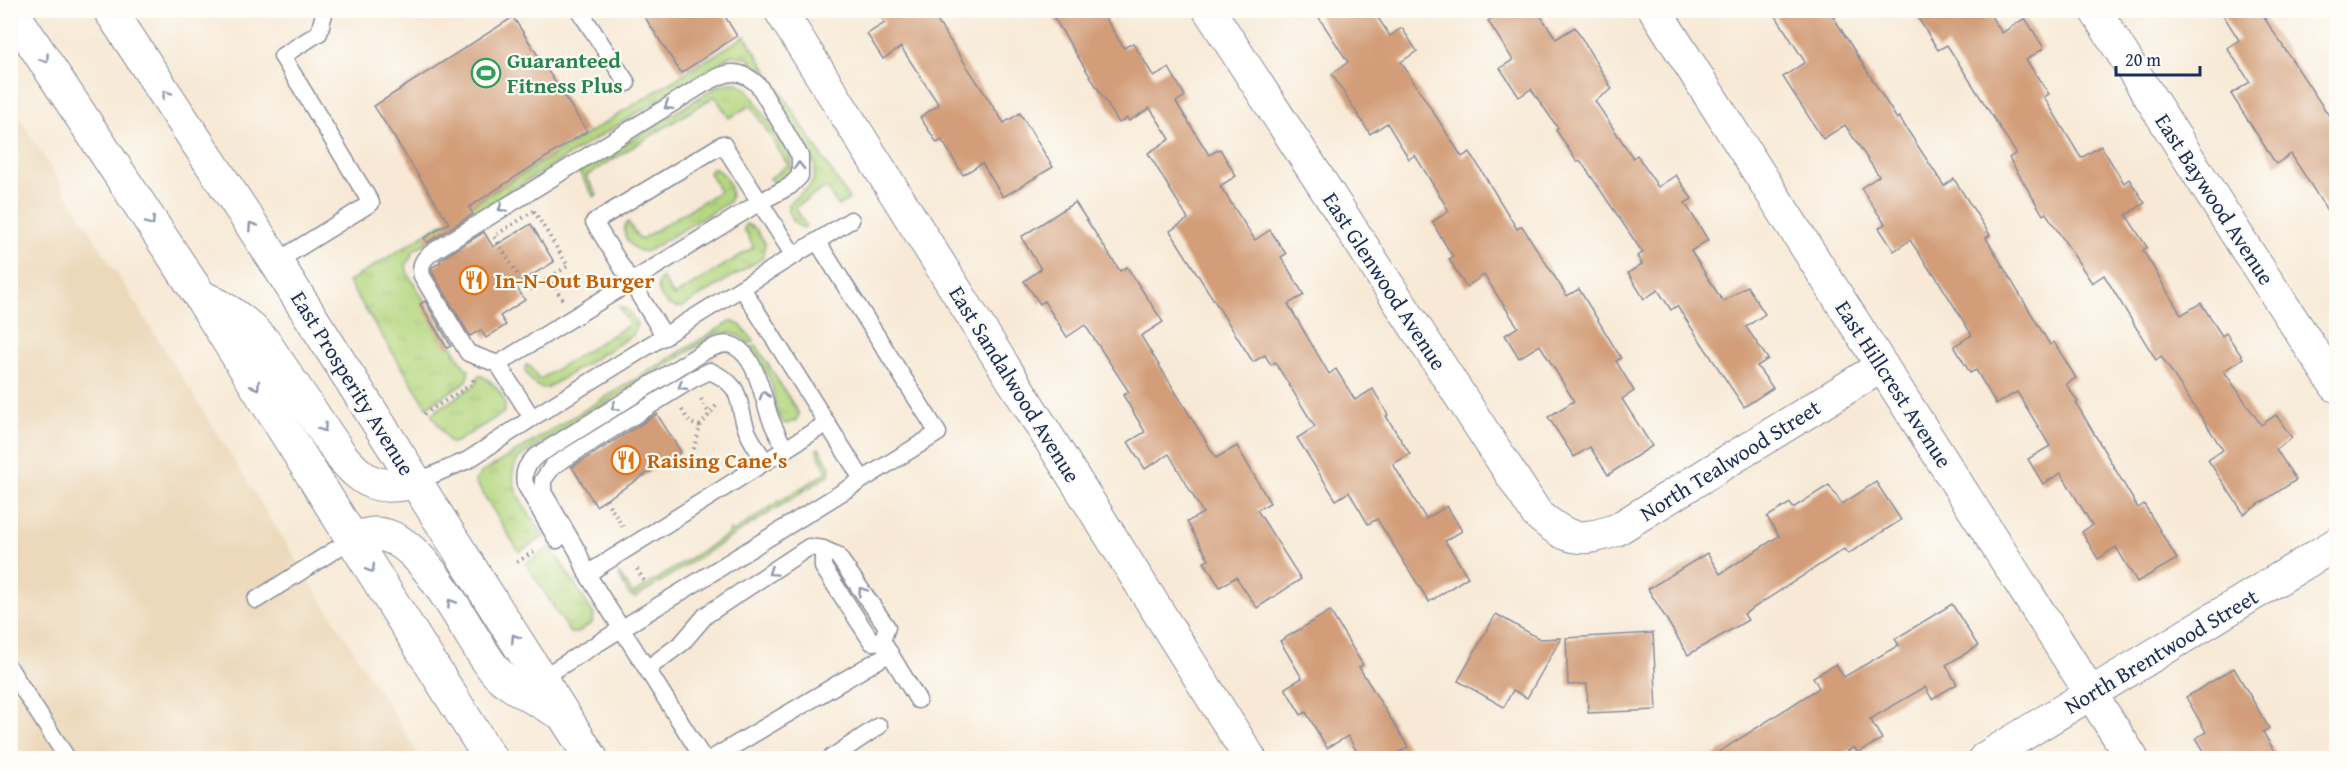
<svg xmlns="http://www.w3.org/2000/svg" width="2347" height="769" viewBox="0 0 2347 769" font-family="'Gentium Book Plus',serif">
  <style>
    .built { fill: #ecd8ba }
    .grass { fill: url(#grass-tufts); stroke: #68836f; stroke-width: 1.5 }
    .building { fill: #d29d78 }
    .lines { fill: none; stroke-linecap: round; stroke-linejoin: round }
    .lane-casing { stroke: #898c9a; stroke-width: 19 }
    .street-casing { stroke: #898c9a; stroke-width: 34 }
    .secondary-casing { stroke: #898c9a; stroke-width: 35 }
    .path { stroke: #898c9a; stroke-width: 4; stroke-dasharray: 1.5 4.5; stroke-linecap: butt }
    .lane { stroke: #fff; stroke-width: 16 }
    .street { stroke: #fff; stroke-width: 32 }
    .secondary { stroke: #fff; stroke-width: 33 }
    .oneway { stroke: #8d97ae }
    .labels { text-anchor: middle; stroke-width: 4.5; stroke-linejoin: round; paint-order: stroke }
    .leisure-label { font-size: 22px; font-weight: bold; fill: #27864d; stroke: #fdfcf7; text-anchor: start }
    .street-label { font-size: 22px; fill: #1b2f5e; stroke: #fdfcf7 }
    .food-label { font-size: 22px; font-weight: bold; fill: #c56008; stroke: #fdfcf7; text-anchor: start }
  </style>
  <defs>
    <pattern id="grass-tufts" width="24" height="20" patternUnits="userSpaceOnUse" patternTransform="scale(1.5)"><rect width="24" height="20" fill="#b5d780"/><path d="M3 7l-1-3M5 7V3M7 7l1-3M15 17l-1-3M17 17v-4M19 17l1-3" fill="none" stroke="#9bb971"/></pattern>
  </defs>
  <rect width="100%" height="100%" fill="#fdfcf7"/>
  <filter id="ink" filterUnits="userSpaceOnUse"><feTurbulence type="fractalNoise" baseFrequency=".0167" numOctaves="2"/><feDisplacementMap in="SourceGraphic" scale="12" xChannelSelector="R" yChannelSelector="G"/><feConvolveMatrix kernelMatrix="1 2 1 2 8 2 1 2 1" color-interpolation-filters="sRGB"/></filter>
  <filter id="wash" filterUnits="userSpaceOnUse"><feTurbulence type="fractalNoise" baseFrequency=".008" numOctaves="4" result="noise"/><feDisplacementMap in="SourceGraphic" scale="24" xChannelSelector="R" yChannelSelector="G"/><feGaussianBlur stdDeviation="1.35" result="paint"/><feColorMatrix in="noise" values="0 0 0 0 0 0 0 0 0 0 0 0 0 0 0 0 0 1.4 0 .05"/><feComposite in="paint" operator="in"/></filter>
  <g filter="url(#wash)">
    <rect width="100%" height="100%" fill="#f7e9d5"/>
    <polygon class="built" points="11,105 421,758 11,758"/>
    <g class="grass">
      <path d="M745,36L849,199L838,206L826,187L795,207L806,226L803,228C794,225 787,214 789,205C804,185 814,195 815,165L749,58L732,55L414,250L406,266L408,274L466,369H469L467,381L427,407L348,282Z"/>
      <path d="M730,83H738L748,90L790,155C793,169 792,179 778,184L769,179L788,165L751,105L729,118L715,96L586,176L597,195L594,197L579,172L720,85Z"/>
      <path d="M712,168C725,171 735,189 729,202L648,251C633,255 617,232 628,222L640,240L720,191L709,173Z"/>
      <path d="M746,224L756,229L765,244L763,258L682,307C668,311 650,289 662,277L674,296L754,247L744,229Z"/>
      <path d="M619,306L628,310L637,324L633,335L547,388C535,390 531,380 525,371L526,365L530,366L539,380L629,325Z"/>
      <path d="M731,321L740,325L754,341L748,344C740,333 730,332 718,333L520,457C499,480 531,515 544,537L519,552L475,481L481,473Z"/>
      <path d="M756,345L799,414L796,421L785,424C771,413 777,393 769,378C764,368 757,358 751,348Z"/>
      <path d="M479,375C492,380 506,395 505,410L502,414L456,442L450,443L431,414L475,385Z"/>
      <polygon points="819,448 830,467 829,475 635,598 629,595 618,574 620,574 633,594 729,534 730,530 733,532 778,502 778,500 782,500 827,472 817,452 817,449"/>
      <polygon points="551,547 594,615 592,623 577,633 570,633 526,563"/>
    </g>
    <g id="blocks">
      <g class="building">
        <polygon points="640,10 721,10 737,36 681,73"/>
        <polygon points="877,10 930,10 1004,123 1020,113 1053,167 1003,197 982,163 963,175 942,140 937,143 920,117 939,105 901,47 883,59 867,34 885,23"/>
        <polygon points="1049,10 1100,10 1124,48 1133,43 1154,77 1169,68 1185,96 1176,102 1209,155 1220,149 1236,176 1220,186 1255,240 1270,230 1286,254 1281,257 1304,295 1288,304 1329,374 1336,369 1355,400 1373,389 1388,415 1386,416 1410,454 1393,464 1426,519 1447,506 1462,531 1445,541 1468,577 1429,602 1377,519 1368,524 1349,492 1336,500 1297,438 1315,427 1275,362 1271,365 1265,355 1253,362 1170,231 1188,219 1148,153 1170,139 1150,108 1129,121 1127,118 1119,123"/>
        <polygon points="1314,10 1373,10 1390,36 1402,28 1417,51 1401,62 1462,157 1470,152 1517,229 1522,226 1567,296 1579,289 1621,358 1616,361 1634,391 1622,399 1652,446 1608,475 1590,447 1574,457 1548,417 1574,401 1540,345 1519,358 1505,335 1518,327 1484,275 1466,287 1449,259 1453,257 1432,222 1449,211 1415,155 1409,159 1387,123 1370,134 1332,74 1348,62"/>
        <polygon points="1504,10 1537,10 1556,39 1575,27 1612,89 1595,101 1633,158 1637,155 1658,187 1676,175 1692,199 1685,203 1708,240 1691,251 1723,302 1747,286 1765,314 1746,327 1768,359 1757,366 1773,388 1744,407 1677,306 1671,310 1658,290 1644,299 1628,273 1642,264 1637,256 1643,253 1580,160 1577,162 1556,130 1558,128 1531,89 1519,97 1500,68 1513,60 1488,21"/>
        <polygon points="1772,10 1829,10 1897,119 1899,117 1944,186 1954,179 1990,235 1986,238 2050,345 2054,342 2076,378 2066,384 2078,402 2076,403 2138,508 2144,504 2177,559 2137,582 2116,547 2098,559 2082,532 2092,525 2061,473 2043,484 2028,459 2050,446 2017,392 1996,404 1976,370 1970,373 1954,346 1972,335 1933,272 1932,273 1910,240 1894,251 1879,228 1885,224 1861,188 1879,176 1845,125 1823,139 1783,77 1805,62"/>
        <polygon points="1913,10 1987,10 2002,33 2025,18 2044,48 2026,60 2049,94 2044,97 2081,158 2101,146 2124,183 2129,179 2145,203 2126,215 2147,247 2143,250 2181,315 2201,303 2222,336 2226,333 2243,358 2224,371 2261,425 2276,415 2292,438 2276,449 2296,480 2244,514 2208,460 2223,450 2161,356 2156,360 2104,275 2092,283 2046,213 2043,215 2009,158 2016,153 1947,45 1938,50"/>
        <polygon points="2220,10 2259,10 2337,128 2337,226 2291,154 2276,164 2231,94 2250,82 2227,48 2239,40"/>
        <polygon points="513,17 587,131 469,207 473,214 427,243 424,238 449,223 374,106"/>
        <polygon points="1075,202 1120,271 1127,267 1163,322 1141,336 1216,458 1237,446 1270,503 1257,510 1301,579 1257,608 1236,577 1220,587 1204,562 1209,560 1187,522 1203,513 1169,454 1145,469 1128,442 1145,432 1123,395 1129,392 1085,325 1067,337 1044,301 1040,304 1024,281 1041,269 1021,237"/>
        <polygon points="531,224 554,262 515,285 525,300 500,316 506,325 486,338 481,330 470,336 432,272 432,267 440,263 440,260 484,232 493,247"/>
        <polygon points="425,301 451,346 447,348 420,304"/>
        <polygon points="657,414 681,452 596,506 572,467"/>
        <polygon points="1876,482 1901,520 1848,554 1844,549 1744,614 1748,620 1688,655 1648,589 1707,553 1720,574 1779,536 1767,517 1790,503 1793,508 1829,485 1842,504"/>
        <polygon points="1952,604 1978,646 1946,665 1957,684 1932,699 1925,687 1870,719 1882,739 1858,753 1854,747 1835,759 1708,759 1819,688 1813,677 1836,664 1844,677 1899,645 1895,639"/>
        <polygon points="1330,611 1363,665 1359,667 1408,747 1388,759 1361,759 1348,736 1327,748 1306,712 1301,715 1285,688 1302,678 1280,641"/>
        <polygon points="1496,614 1540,639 1561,638 1527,698 1513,690 1504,707 1458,681"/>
        <polygon points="1653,633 1657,710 1588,713 1587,684 1568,685 1566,638"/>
        <polygon points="2234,668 2269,728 2263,732 2279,759 2209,759 2196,738 2206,732 2186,697"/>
      </g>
    </g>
  </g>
  <g filter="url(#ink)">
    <use href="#blocks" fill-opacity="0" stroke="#898c9a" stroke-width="1.5"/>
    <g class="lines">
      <g class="lane-casing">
        <g id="lane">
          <polyline points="579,10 627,83"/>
          <polyline points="276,262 371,203 282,56 319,33 325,10"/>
          <polyline points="742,288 862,479"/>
          <polyline points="665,337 594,222 723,144 794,256"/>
          <path d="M498,364L760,202L790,186L800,176V156L759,86C739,66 726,72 704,84L434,251C424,258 419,264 422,276L468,353L498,364L532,418"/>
          <polyline points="416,482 468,460 532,418 851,220"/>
          <path d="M557,540L525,484C523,471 526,466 535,457L703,352C712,348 724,341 734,346C758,358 762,398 771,420C775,430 780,439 785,449"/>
          <polyline points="823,549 823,567 872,642 882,641"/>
          <polyline points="587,574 827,423"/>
          <polyline points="256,600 352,539"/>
          <polyline points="884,644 918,700"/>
          <polyline points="10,669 67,758"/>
          <polyline points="647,669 682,643 706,615 809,547 823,549 837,555 887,627 882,641"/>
          <polyline points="540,679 938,433 817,241"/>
          <path d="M703,758L587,574L578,552L543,492V480L553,466L693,379L710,371C744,387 736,398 746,428C750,440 759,451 765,462"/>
          <polyline points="713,758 890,653"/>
          <polyline points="831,758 879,726"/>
        </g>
      </g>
      <g class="street-casing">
        <g id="street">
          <polyline points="780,10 1250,758"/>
          <path d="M1209,10L1537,514C1567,539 1578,543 1616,530L1882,366"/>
          <polyline points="1655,10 2132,758"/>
          <polyline points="2095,10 2244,246 2336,386"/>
          <polyline points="1985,758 2336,544"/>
        </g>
      </g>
      <g class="secondary-casing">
        <g id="secondary">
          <polyline points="11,10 200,296 490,758"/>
          <polyline points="110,10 276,262 591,758"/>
          <path d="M204,298C228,309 246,322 264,342L342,457C367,486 378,489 416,482"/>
          <path d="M352,539C359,537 368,534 375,534C426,534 467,639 497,673C508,685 540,701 555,710"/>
        </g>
      </g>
      <g class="path">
        <polygon points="534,211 568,266 528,291 494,236"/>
        <polyline points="548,278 563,300"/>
        <polyline points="701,399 710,415"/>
        <polyline points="682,410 690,423 700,426 693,452"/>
        <polyline points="424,414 472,384 474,378"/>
        <polyline points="700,426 716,406"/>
        <polyline points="609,505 623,527"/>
        <polyline points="517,562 537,550"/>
        <polyline points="637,569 646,584"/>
      </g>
      <use href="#lane" class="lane"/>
      <use href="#street" class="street"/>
      <use href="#secondary" class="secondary"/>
    </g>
    <defs><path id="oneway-chevron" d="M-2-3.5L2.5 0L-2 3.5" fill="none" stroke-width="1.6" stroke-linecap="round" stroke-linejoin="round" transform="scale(1.5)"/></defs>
    <g class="oneway">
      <use href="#oneway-chevron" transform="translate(45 59) rotate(56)"/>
      <use href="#oneway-chevron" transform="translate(166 94) rotate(-124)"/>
      <use href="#oneway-chevron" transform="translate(668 106) rotate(148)"/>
      <use href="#oneway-chevron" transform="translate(799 166) rotate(-91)"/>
      <use href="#oneway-chevron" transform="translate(502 208) rotate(148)"/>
      <use href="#oneway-chevron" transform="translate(151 222) rotate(57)"/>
      <use href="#oneway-chevron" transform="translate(252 226) rotate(-123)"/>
      <use href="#oneway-chevron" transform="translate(256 386) rotate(58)"/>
      <use href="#oneway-chevron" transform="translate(682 386) rotate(148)"/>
      <use href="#oneway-chevron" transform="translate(764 395) rotate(-106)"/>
      <use href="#oneway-chevron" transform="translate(615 407) rotate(148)"/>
      <use href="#oneway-chevron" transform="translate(323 428) rotate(56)"/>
      <use href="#oneway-chevron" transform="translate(371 569) rotate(58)"/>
      <use href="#oneway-chevron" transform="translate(772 572) rotate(146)"/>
      <use href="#oneway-chevron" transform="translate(862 591) rotate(-124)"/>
      <use href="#oneway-chevron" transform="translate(451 603) rotate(-123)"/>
      <use href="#oneway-chevron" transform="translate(515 638) rotate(-122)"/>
    </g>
  </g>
  <defs>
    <g id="stadium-ring" transform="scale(1.5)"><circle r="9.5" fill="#fdfcf7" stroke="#2e9e5b" stroke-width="1.5"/><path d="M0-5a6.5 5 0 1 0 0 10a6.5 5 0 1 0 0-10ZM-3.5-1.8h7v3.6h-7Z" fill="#2e9e5b"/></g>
    <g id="restaurant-ring" transform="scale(1.5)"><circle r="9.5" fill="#fdfcf7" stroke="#e8710a" stroke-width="1.5"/><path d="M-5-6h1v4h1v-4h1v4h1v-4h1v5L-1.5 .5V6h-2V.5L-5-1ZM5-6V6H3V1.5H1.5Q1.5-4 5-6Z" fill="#e8710a"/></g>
  </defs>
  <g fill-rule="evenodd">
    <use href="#stadium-ring" x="486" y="73"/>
    <use href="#restaurant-ring" x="474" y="280"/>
    <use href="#restaurant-ring" x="626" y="460"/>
  </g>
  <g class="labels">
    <g class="leisure-label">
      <text x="507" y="68">Guaranteed<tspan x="507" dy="25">Fitness Plus</tspan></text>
    </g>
    <g class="street-label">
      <text transform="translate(2215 199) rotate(57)" y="8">East Baywood Avenue</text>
      <text transform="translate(1385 281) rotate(57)" y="8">East Glenwood Avenue</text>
      <text transform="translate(353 383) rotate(58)" y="8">East Prosperity Avenue</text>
      <text transform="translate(1015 384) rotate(58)" y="8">East Sandalwood Avenue</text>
      <text transform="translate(1894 384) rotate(57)" y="8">East Hillcrest Avenue</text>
      <text transform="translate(1730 460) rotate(-32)" y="8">North Tealwood Street</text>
      <text transform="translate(2161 651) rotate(-31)" y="8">North Brentwood Street</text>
    </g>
    <g class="food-label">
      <text x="495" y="288">In-N-Out Burger</text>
      <text x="647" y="468">Raising Cane's</text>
    </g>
  </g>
  <rect width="2347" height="769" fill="none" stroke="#fdfcf7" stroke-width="36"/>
  <path d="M2116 66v9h84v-9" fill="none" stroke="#1b2f5e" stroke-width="3"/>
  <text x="2125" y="66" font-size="18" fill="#1b2f5e" stroke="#fdfcf7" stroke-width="4.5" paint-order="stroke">20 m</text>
</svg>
